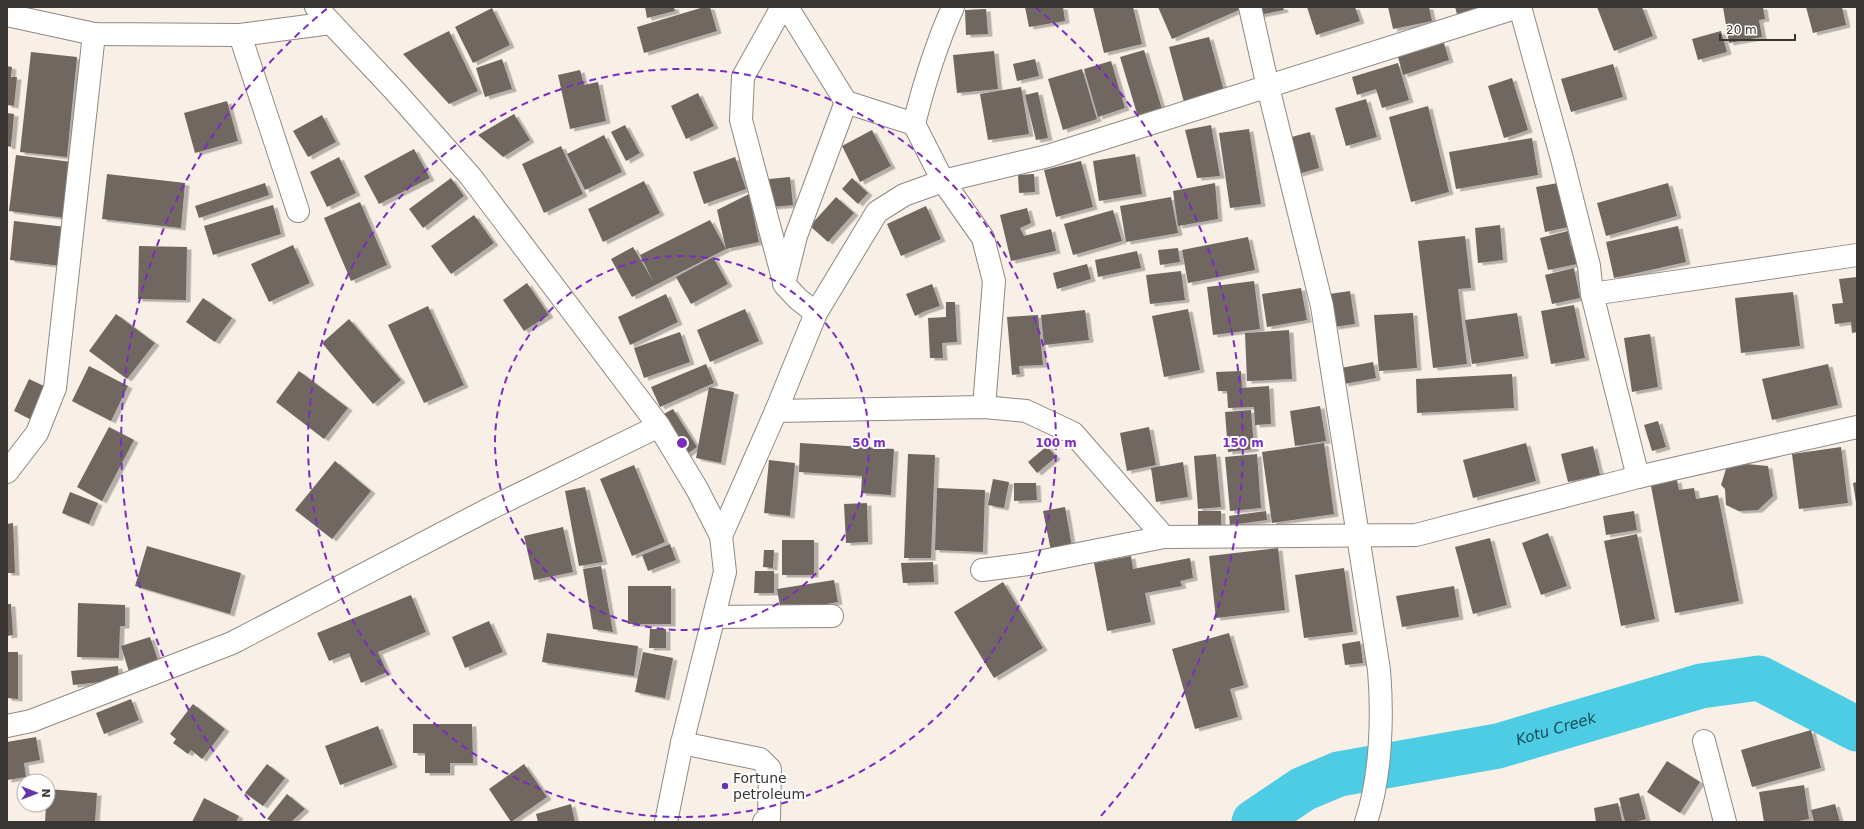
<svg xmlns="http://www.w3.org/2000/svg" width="1864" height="829" viewBox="0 0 1864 829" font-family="'DejaVu Sans',sans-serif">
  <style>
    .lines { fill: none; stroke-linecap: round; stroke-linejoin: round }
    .river { stroke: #4dcce4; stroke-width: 45 }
    .building { fill: #706761; filter: url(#shadow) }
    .minor-casing { stroke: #918881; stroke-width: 24 }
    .minor { stroke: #fff; stroke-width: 22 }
    .ring { fill: none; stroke: #7b2cbf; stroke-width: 2; stroke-dasharray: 7 5 }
    .poi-dot { fill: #6733aa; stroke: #fefefe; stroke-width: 1.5 }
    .labels { text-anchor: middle; stroke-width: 4; stroke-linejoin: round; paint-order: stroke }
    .poi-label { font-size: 14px; fill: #393532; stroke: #fefefe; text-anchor: start }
    .water-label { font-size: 15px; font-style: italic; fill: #164c57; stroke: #fefefe }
    .centre { fill: #7b2cbf; stroke: #fefefe; stroke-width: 2 }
    .ring-label { font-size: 12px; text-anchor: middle; font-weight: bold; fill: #7b2cbf; stroke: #fefefe; stroke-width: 4; stroke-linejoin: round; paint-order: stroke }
  </style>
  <defs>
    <filter id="shadow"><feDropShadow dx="4.5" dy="2.5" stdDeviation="0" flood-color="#0004"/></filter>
  </defs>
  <rect width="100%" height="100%" fill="#f8efe6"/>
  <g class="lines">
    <path class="river" id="s1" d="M1254,822L1303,789L1339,774L1498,746L1701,686L1759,678L1857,729"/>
  </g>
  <g class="building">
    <polygon points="645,7 674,7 675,11 647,18"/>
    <polygon points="704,7 710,7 717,31 644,53 637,27"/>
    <polygon points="1025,7 1063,7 1065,21 1029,27"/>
    <polygon points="1093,7 1133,7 1142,44 1104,53"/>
    <polygon points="1158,7 1246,7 1172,39"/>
    <polygon points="1258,7 1283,7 1284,10 1259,15"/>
    <polygon points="1307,7 1355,7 1360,21 1316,35"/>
    <polygon points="1388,7 1429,7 1432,21 1393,29"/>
    <polygon points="1455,7 1503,7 1459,21"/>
    <polygon points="1597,7 1642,7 1653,36 1614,51"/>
    <polygon points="1723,7 1763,7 1765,19 1759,20 1762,37 1729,43"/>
    <polygon points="1806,7 1842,7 1846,25 1813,33"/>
    <polygon points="492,8 510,45 473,63 455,27"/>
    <polygon points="986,9 988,34 966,35 965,10"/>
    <polygon points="449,31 478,91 449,104 403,54"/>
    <polygon points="1721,31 1727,52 1698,60 1692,39"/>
    <polygon points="1209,37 1225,95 1185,106 1169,47"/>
    <polygon points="1444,43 1449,60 1403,75 1398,57"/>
    <polygon points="1144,50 1162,109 1138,117 1120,57"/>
    <polygon points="994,51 998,89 957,93 953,55"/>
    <polygon points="31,52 77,57 67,157 20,152"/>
    <polygon points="502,59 512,89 485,97 476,68"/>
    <polygon points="1035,59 1039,76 1017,81 1013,64"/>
    <polygon points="1111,61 1125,108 1098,117 1084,69"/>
    <polygon points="1398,63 1409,100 1382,108 1376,89 1357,95 1352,77"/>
    <polygon points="1613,64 1623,97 1571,112 1561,79"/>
    <polygon points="7,66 12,67 11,77 17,77 14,106 7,105"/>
    <polygon points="1082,69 1097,119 1063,130 1048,79"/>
    <polygon points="580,70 584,85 598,82 606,121 570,129 558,75"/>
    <polygon points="1512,78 1528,130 1504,138 1488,86"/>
    <polygon points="1021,87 1029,134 988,140 980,94"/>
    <polygon points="1038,92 1048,138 1036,140 1025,95"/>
    <polygon points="698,93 714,126 686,139 671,106"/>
    <polygon points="1366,99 1377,137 1346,146 1335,108"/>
    <polygon points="227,101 238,141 195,153 184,113"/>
    <polygon points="1428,106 1449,192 1411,202 1389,117"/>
    <polygon points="7,113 14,114 11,147 7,146"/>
    <polygon points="514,114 530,140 503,157 478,135"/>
    <polygon points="322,115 336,142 308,157 293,131"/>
    <polygon points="625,125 640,153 626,161 611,132"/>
    <polygon points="1211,125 1220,176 1197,178 1185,130"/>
    <polygon points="1249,129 1261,204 1230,208 1219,133"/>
    <polygon points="872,130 891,166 860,182 842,146"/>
    <polygon points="1310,132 1319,168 1298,174 1288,138"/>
    <polygon points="604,135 622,172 585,190 567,154"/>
    <polygon points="1532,138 1538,175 1456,189 1449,152"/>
    <polygon points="561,146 583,194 544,213 522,164"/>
    <polygon points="414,149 430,178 379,204 364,176"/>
    <polygon points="1135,154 1142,194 1099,201 1093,161"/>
    <polygon points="16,155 72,162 66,218 9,211"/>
    <polygon points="339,157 356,193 327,207 310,172"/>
    <polygon points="735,157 746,189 704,204 693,172"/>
    <polygon points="1081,161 1093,207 1056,217 1044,170"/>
    <polygon points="107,174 185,183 181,228 102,219"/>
    <polygon points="1034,174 1035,192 1019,193 1018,175"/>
    <polygon points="790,177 793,205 772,207 769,179"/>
    <polygon points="451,178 464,196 423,228 409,209"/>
    <polygon points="852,178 868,193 858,204 842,189"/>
    <polygon points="644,181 660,213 603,242 588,209"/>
    <polygon points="265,183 269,195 199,218 195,206"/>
    <polygon points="1215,183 1218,219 1178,226 1173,191"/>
    <polygon points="1558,183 1568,227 1545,232 1536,187"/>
    <polygon points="1668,183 1677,216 1606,236 1597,203"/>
    <polygon points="749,194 759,242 726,249 632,297 611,259 633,247 653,281 640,255 710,220 726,249 717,210"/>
    <polygon points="836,197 854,213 828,242 810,226"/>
    <polygon points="1171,197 1178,233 1126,242 1120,206"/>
    <polygon points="360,202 387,265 351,281 324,218"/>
    <polygon points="273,205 281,234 213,255 204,226"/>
    <polygon points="926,206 941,239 901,256 887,224"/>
    <polygon points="1027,208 1031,223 1020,228 1024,236 1051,229 1056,251 1011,261 1000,215"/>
    <polygon points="1113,210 1122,241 1073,255 1064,224"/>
    <polygon points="474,215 494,243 451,274 431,246"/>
    <polygon points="14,221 66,227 62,266 10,260"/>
    <polygon points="1500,225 1503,260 1478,263 1475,228"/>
    <polygon points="1678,226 1686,262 1614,278 1606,242"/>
    <polygon points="1568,231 1571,246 1578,244 1582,263 1548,270 1540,238"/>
    <polygon points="1465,236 1471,288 1458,289 1467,364 1433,368 1418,241"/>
    <polygon points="1248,237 1255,270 1188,283 1182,250"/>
    <polygon points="293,245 310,283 269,302 251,264"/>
    <polygon points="139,246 187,247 186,300 138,299"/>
    <polygon points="1178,248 1180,262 1160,265 1158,250"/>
    <polygon points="1137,251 1141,268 1098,277 1095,260"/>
    <polygon points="713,257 728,284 691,304 676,277"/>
    <polygon points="1087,264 1091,279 1057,289 1053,273"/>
    <polygon points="1574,268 1580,298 1552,304 1545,275"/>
    <polygon points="1181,271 1185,300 1150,304 1146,275"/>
    <polygon points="1857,277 1857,332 1852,333 1851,322 1835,324 1832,304 1843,303 1839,279"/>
    <polygon points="1254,281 1260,329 1213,335 1207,287"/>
    <polygon points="527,283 549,315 524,331 503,300"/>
    <polygon points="932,284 940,306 925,311 915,316 906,294"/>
    <polygon points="1301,288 1307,320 1267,327 1262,294"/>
    <polygon points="1350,291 1355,324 1334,327 1329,294"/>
    <polygon points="1793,292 1800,346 1741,353 1735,298"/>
    <polygon points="666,294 678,322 630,345 618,317"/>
    <polygon points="203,298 232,318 215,342 186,322"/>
    <polygon points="946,302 955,302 957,342 942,343 943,358 930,358 928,318 946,317"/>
    <polygon points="1574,305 1585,358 1551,364 1541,311"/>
    <polygon points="428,306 464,385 424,403 388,325"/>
    <polygon points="745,309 759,341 710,362 697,330"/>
    <polygon points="1188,309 1200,370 1164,377 1152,316"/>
    <polygon points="1085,310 1089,340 1044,345 1041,315"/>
    <polygon points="1413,313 1417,368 1379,371 1374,315"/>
    <polygon points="1517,313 1524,356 1472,364 1465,320"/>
    <polygon points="116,314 155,343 127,379 89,351"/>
    <polygon points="1038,315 1043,365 1019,366 1020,374 1012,375 1007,317"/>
    <polygon points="349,319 401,380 373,404 322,343"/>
    <polygon points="1289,330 1292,379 1247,381 1245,333"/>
    <polygon points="680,332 690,362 644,378 634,348"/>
    <polygon points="1650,334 1658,387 1632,392 1624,338"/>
    <polygon points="1373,362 1376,378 1344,384 1341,368"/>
    <polygon points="706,364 714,383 660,407 651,387"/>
    <polygon points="1828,364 1838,405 1772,420 1762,379"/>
    <polygon points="89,366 128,386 111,421 72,401"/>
    <polygon points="299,371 348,408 324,439 276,402"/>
    <polygon points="1241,371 1242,388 1269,386 1271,424 1255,425 1254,407 1228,408 1227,391 1218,391 1216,372"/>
    <polygon points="1512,374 1514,408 1417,413 1416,379"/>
    <polygon points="29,379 46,387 30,419 14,411"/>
    <polygon points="709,387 734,392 721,463 696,458"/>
    <polygon points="1320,406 1326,441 1295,446 1290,411"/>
    <polygon points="673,409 697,447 684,456 660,416"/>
    <polygon points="1251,410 1254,449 1228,452 1225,412"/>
    <polygon points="1658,421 1666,447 1652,451 1644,425"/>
    <polygon points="109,427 134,440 102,501 77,487"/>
    <polygon points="1149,427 1156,465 1127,471 1120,433"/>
    <polygon points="800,443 894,449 891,495 861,493 862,476 799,472"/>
    <polygon points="1324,443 1334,514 1272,523 1262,452"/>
    <polygon points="1526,443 1536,481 1473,498 1463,460"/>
    <polygon points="1047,446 1056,457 1037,473 1028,462"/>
    <polygon points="1593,446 1600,475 1568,482 1561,454"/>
    <polygon points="1841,447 1848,503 1799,509 1792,454"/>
    <polygon points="908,454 935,455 931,558 904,558"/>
    <polygon points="1216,454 1221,507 1198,509 1194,456"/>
    <polygon points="1257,454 1261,508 1230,511 1225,457"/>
    <polygon points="769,460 795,463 790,516 764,513"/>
    <polygon points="335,461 371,491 332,539 295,510"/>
    <polygon points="1183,462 1188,497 1156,502 1151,468"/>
    <polygon points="1735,463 1768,466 1773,496 1758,510 1739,511 1726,505 1725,489 1721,485 1726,469"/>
    <polygon points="634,465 665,542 632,556 600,479"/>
    <polygon points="993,479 1009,482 1004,508 988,505"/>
    <polygon points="1677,480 1679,490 1694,488 1696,499 1718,495 1739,601 1675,613 1651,486"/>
    <polygon points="1857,482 1857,502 1856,502 1853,483"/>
    <polygon points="1014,483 1036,483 1037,500 1014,501"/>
    <polygon points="585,487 603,562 579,566 565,491"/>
    <polygon points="937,488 985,490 983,552 935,550"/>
    <polygon points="70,492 98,503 89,524 62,513"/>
    <polygon points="867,503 868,542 846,543 844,504"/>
    <polygon points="1065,507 1072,547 1051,551 1043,511"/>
    <rect x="1198" y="511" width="23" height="16"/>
    <polygon points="1266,511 1267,520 1230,525 1229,516"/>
    <polygon points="1634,511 1637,530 1606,535 1603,516"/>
    <polygon points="13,523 15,573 7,573 7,524"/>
    <polygon points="563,527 573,572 534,580 524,536"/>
    <polygon points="1548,533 1567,586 1541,595 1522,543"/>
    <polygon points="1637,534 1655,619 1621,626 1604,541"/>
    <polygon points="1490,538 1507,605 1473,614 1455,547"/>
    <rect x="782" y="540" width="32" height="35"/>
    <polygon points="670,544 676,560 648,571 642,555"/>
    <polygon points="147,546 241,573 230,614 135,586"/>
    <polygon points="1278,548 1285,610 1216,618 1209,556"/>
    <polygon points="764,550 774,550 773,568 763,567"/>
    <polygon points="1131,556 1133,569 1190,558 1193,578 1180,581 1182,586 1145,593 1151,622 1107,631 1094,563"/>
    <polygon points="933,562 934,582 903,583 901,563"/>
    <polygon points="601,566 613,632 593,629 583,569"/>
    <polygon points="1344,568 1353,632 1304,638 1295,575"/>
    <polygon points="755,571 774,571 774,593 754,593"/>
    <polygon points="834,580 838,602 781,612 777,589"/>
    <polygon points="1003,582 1043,648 994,678 954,612"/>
    <rect x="628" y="586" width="43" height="38"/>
    <polygon points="1454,586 1459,617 1402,627 1396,596"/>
    <polygon points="411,595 426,632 378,652 387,672 361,683 349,653 329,661 317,633"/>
    <polygon points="78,603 125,605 125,626 120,626 119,658 77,657"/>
    <polygon points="7,604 11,604 13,635 7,636"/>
    <polygon points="489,621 503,652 465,668 452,637"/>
    <polygon points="650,629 666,629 666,648 649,648"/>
    <polygon points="547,633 638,646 634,676 542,662"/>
    <polygon points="1229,633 1244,685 1230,689 1238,717 1195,729 1172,649"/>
    <polygon points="150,637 160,666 130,675 121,646"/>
    <polygon points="1360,641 1363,663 1345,665 1342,644"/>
    <polygon points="7,652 18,652 18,699 7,698"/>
    <polygon points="643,652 673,658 665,698 635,692"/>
    <polygon points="118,666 119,680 73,685 71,671"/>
    <polygon points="131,699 139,720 104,734 96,713"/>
    <polygon points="193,704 225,729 202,759 191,750 188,754 173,743 176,739 170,734"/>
    <polygon points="413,724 472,724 473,763 450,763 450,773 425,773 425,753 413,753"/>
    <polygon points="378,726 393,765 340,785 325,746"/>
    <polygon points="1811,730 1821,768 1752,787 1741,750"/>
    <polygon points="36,737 40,760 24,763 26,777 7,780 7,742"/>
    <polygon points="1667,761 1700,782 1680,813 1647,792"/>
    <polygon points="267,764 285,778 263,806 245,793"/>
    <polygon points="524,764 547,797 511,822 489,789"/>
    <polygon points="1804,785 1809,819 1793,822 1764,822 1759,792"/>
    <polygon points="48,789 97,793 95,822 45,822 46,805 48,805"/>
    <polygon points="1639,793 1646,819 1634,822 1625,822 1619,798"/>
    <polygon points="287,794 305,809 291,822 273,822 267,819"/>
    <polygon points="204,798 239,816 236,822 192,822"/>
    <polygon points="1618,803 1622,821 1596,822 1594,808"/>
    <polygon points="571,804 575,822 538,822 536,814"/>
    <polygon points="1835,804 1840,822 1814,822 1811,810"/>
  </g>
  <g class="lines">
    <g class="minor-casing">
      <g id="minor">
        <polyline points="316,7 395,91 471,177 659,426 697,489 721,536 725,572 682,743 666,822"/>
        <polyline points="782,7 743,77 741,120 784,282"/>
        <polyline points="787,7 846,102 914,124 943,181 983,238 994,281 984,407"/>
        <path d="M1250,7L1268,87L1322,306L1379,670C1383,717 1381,777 1366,822"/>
        <polyline points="1520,7 1562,159 1589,266 1592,294 1638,477"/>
        <polyline points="7,15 94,34 240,35 331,23"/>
        <polyline points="240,35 298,211"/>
        <path d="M914,124C924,84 936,45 953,7"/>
        <polyline points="1592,294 1857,255"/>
        <polyline points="816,313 877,212 904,195 943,181 1048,156 1518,7"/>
        <polyline points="776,411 984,407 1026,411 1073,433 1164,537"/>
        <polyline points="7,472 37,433 55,388 94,34"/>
        <polyline points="721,536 776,411 816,313 798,299 784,284 796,236 846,102"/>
        <polyline points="982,570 1028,564 1164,537 1416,535 1638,477 1857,427"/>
        <polyline points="715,617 832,616"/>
        <polyline points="7,726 31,721 232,643 491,508 659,426"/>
        <polyline points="1704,741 1725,822"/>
        <polyline points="682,743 760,759 770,769 769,819 764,822"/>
      </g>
    </g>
    <use href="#minor" class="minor"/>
  </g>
  <g class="ring">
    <circle cx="682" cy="443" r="187"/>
    <circle cx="682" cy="443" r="374"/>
    <path d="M265 818A561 561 0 0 1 329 7M1035 7A561 561 0 0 1 1099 818"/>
  </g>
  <circle class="poi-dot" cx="725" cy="786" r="4"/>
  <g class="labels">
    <g class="poi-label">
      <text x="733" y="783">Fortune<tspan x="733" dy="16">petroleum</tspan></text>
    </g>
    <g class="water-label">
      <text dy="5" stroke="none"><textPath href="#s1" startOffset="320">Kotu Creek</textPath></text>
    </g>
  </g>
  <circle cx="682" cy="443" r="6" class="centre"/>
  <g class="ring-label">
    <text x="869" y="447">50 m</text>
    <text x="1056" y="447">100 m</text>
    <text x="1243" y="447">150 m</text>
  </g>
  <rect width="1864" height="829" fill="none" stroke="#393532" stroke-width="16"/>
  <g transform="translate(36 793) rotate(90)"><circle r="19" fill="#fefefe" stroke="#afaeac"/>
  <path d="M0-3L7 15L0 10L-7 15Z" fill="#6733aa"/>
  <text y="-6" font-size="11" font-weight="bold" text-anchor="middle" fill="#393532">N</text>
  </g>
  <path d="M1720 34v6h75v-6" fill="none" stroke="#393532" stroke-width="2"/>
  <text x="1726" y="34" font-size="12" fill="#393532" stroke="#fefefe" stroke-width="3" paint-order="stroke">20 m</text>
</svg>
